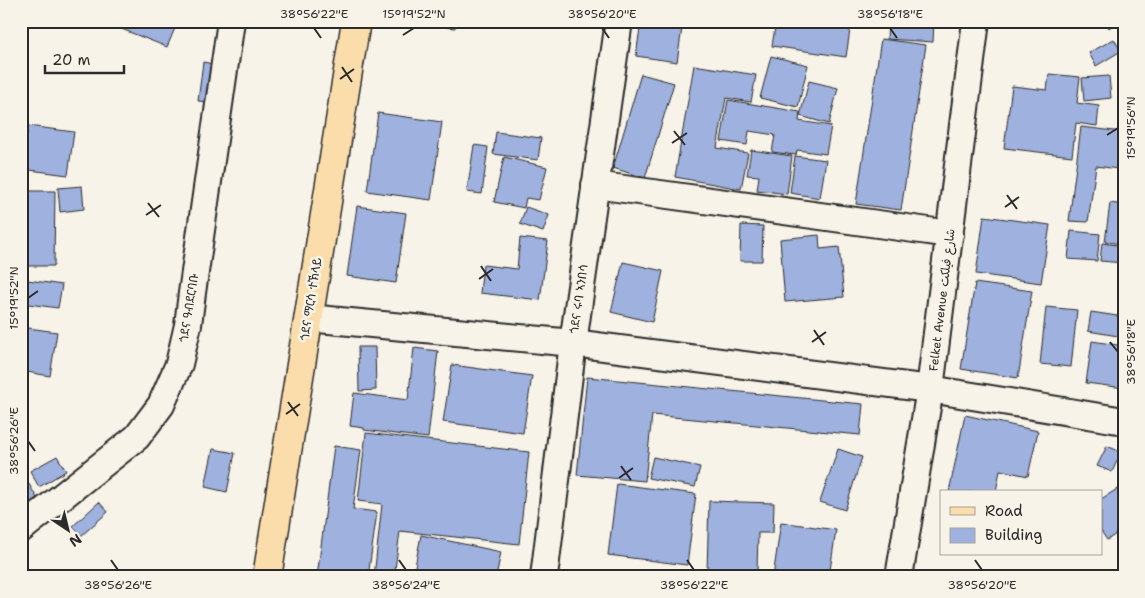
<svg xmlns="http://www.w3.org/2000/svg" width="1145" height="598" viewBox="0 0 1145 598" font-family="'Shantell Sans','Playpen Sans Arabic','Noto Sans Ethiopic',sans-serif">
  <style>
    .building { fill: #9eb1df; stroke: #2b2b2b }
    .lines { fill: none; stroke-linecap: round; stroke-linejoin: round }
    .minor-casing { stroke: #2b2b2b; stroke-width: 30 }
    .major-casing { stroke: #2b2b2b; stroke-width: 31 }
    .minor { stroke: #f7f3e8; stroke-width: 26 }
    .major { stroke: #faddab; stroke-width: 28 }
    .ticks { fill: none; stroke: #2b2b2b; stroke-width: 2 }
    .labels { text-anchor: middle; stroke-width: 5; stroke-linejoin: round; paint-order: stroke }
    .street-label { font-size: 12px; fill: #2b2b2b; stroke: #f7f3e8 }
    .neatline { fill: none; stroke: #2b2b2b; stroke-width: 2 }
    .ticks-label { font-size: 12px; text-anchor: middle; fill: #2b2b2b }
  </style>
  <rect width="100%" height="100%" fill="#f7f3e8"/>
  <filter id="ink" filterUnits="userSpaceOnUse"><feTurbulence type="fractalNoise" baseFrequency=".02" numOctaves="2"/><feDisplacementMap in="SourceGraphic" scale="10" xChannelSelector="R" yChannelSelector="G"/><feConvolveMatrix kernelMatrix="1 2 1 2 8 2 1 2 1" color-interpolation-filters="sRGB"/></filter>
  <g filter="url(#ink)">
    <g class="building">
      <polygon points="116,21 178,21 167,47 114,26"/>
      <polygon points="404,21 456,21 455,28"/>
      <polygon points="641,21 683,21 677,62 636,56"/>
      <polygon points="776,21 840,21 851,23 846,57 772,46"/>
      <polygon points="888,21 934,21 933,42 887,39"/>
      <polygon points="1104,21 1118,21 1109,28"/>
      <polygon points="881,39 926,45 901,210 856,204"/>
      <polygon points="1114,39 1121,51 1096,66 1089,53"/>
      <polygon points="771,56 808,65 798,107 760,98"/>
      <polygon points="203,62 224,66 219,103 198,101"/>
      <polygon points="694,65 756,75 751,102 726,98 717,148 748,153 741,189 675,177"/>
      <polygon points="641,74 674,83 645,178 613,168"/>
      <polygon points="1049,74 1080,77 1077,103 1099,106 1097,126 1076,123 1072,156 1004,148 1012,86 1047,90"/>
      <polygon points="1109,76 1111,98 1084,101 1082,78"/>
      <polygon points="809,81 838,88 829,124 800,116"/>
      <polygon points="728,100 800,112 799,121 831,126 826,154 797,150 796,155 772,152 775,135 749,131 747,145 721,141"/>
      <polygon points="378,113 442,122 431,200 367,191"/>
      <polygon points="28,126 74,132 68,175 22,169"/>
      <polygon points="1081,127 1123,132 1118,169 1096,166 1088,222 1069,221"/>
      <polygon points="496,132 541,138 538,160 493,154"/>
      <polygon points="1123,133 1124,133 1124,172 1122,172"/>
      <polygon points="474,145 488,147 482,194 467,192"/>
      <polygon points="751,150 792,156 787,194 757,190 759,176 747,175"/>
      <polygon points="795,156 826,160 820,198 790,193"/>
      <polygon points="504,157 547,167 539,200 526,198 524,208 494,202"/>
      <polygon points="82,186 84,209 60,212 58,188"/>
      <polygon points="21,191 55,191 54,266 21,266"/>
      <polygon points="1110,203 1124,205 1124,244 1105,242"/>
      <polygon points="357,206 406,213 396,283 347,276"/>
      <polygon points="526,207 549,215 543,232 520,224"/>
      <polygon points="984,216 1050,225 1041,283 976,274"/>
      <polygon points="741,225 763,226 762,261 740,261"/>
      <polygon points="1071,231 1100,234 1097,261 1068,259"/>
      <polygon points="819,235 820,249 839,247 844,297 785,302 780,239"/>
      <polygon points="520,238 548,241 540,300 480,293 483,265 517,269"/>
      <polygon points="1102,243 1124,246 1124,263 1100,261"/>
      <polygon points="623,262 663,271 652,322 611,312"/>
      <polygon points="21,279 62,285 58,308 21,303"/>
      <polygon points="975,283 1032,291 1018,378 961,369"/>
      <polygon points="1046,307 1077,310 1071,367 1040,364"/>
      <polygon points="1091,312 1124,317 1124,337 1088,331"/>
      <polygon points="21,327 57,332 50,376 21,371"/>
      <polygon points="1092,341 1124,346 1124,388 1086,383"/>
      <polygon points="358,347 375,347 376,390 359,391"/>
      <polygon points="414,348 438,351 428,438 364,430 364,428 350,426 354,393 408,400"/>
      <polygon points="452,365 532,376 523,433 443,422"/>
      <polygon points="587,377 863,404 860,435 652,415 645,481 577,475"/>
      <polygon points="965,415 1038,431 1028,476 1000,470 996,492 949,492"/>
      <polygon points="366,433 529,452 519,544 400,531 394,577 374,577 382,504 358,501"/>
      <polygon points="334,446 361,450 353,509 377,512 368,577 317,577"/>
      <polygon points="1107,446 1121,452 1112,472 1097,466"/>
      <polygon points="213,449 235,453 227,492 205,487"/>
      <polygon points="838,449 862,457 845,510 820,502"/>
      <polygon points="57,456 66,471 39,487 30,471"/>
      <polygon points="653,457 700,467 695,487 648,478"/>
      <polygon points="29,484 37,498 21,507 21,489"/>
      <polygon points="617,484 696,494 687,565 608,555"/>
      <polygon points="1124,485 1124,529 1107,540 1101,531 1101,499"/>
      <polygon points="709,501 774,503 773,533 758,533 757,572 707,571"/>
      <polygon points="99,502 108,512 81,536 73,526"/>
      <polygon points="781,522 836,530 829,577 773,577"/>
      <polygon points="421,535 501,552 496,577 413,577"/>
    </g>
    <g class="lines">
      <g class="minor-casing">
        <g id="minor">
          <polyline points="595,185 950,234"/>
          <polyline points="308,318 573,343 930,389 1124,421"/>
          <polyline points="21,529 137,437 161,405 179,364 188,325 192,293 231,21"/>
          <polyline points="544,577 573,343 619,21"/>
          <polyline points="899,577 930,389 976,21"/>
        </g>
      </g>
      <g class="major-casing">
        <polyline id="major" points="267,577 356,21"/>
      </g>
      <use href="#minor" class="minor"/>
      <use href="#major" class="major"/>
    </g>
  </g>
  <path class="ticks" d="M314,28L321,38M602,28L609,38M890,28L897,38M403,35L414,28M342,67L352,82M340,79L354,69M674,131L685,145M1107,135L1118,128M672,143L687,133M1007,195L1017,209M148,203L159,217M1005,207L1019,197M146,215L161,205M481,266L491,281M479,279L493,269M28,298L38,291M814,330L824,345M812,342L826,332M1110,342L1118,352M288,402L298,416M286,414L300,404M28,441L35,451M621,466L631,480M619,478L633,468M111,560L118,570M399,560L406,570M687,560L694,570M975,560L982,570"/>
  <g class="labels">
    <g class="street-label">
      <text transform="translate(311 299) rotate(-81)" y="4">ጎደና ማርሳ ተኽላይ</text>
      <text transform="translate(579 299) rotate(-82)" y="4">ጎደና ሩባ ኣንበሳ</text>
      <text transform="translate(942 300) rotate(-83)" y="4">Felket Avenue شارع فيلكت</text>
      <text transform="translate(189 308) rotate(-81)" y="4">ጎደና ዓብደርባቡ</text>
    </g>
  </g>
  <rect width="1145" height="598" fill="none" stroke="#f7f3e8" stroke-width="55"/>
  <rect x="940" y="490" width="162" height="65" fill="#f7f3e8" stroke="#a5a39c"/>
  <rect x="950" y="507" width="25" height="8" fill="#faddab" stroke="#a5a39c"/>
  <text x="985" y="516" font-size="15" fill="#2b2b2b">Road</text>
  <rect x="950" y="528" width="25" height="15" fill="#9eb1df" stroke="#a5a39c"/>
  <text x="985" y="540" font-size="15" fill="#2b2b2b">Building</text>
  <g transform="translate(68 530) rotate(145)" stroke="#f7f3e8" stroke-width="4" paint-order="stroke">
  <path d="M0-4L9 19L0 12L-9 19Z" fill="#2b2b2b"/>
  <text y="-8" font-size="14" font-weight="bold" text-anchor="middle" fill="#2b2b2b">N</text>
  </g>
  <path d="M45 65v8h79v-8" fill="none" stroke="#2b2b2b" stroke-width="2.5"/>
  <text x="52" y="65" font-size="15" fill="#2b2b2b" stroke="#f7f3e8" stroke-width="4" paint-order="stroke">20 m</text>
  <rect x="28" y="28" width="1090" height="542" class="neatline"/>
  <g class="ticks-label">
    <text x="314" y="18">38°56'22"E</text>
    <text x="414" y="18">15°19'52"N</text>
    <text x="602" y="18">38°56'20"E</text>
    <text x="890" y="18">38°56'18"E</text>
    <text transform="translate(1131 128) rotate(-90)" y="4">15°19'56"N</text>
    <text transform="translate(14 298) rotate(-90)" y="4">15°19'52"N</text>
    <text transform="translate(1131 352) rotate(-90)" y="4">38°56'18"E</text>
    <text transform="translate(14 441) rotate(-90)" y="4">38°56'26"E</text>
    <text x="118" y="589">38°56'26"E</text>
    <text x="406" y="589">38°56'24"E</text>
    <text x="694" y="589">38°56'22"E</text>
    <text x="982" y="589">38°56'20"E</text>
  </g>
</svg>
